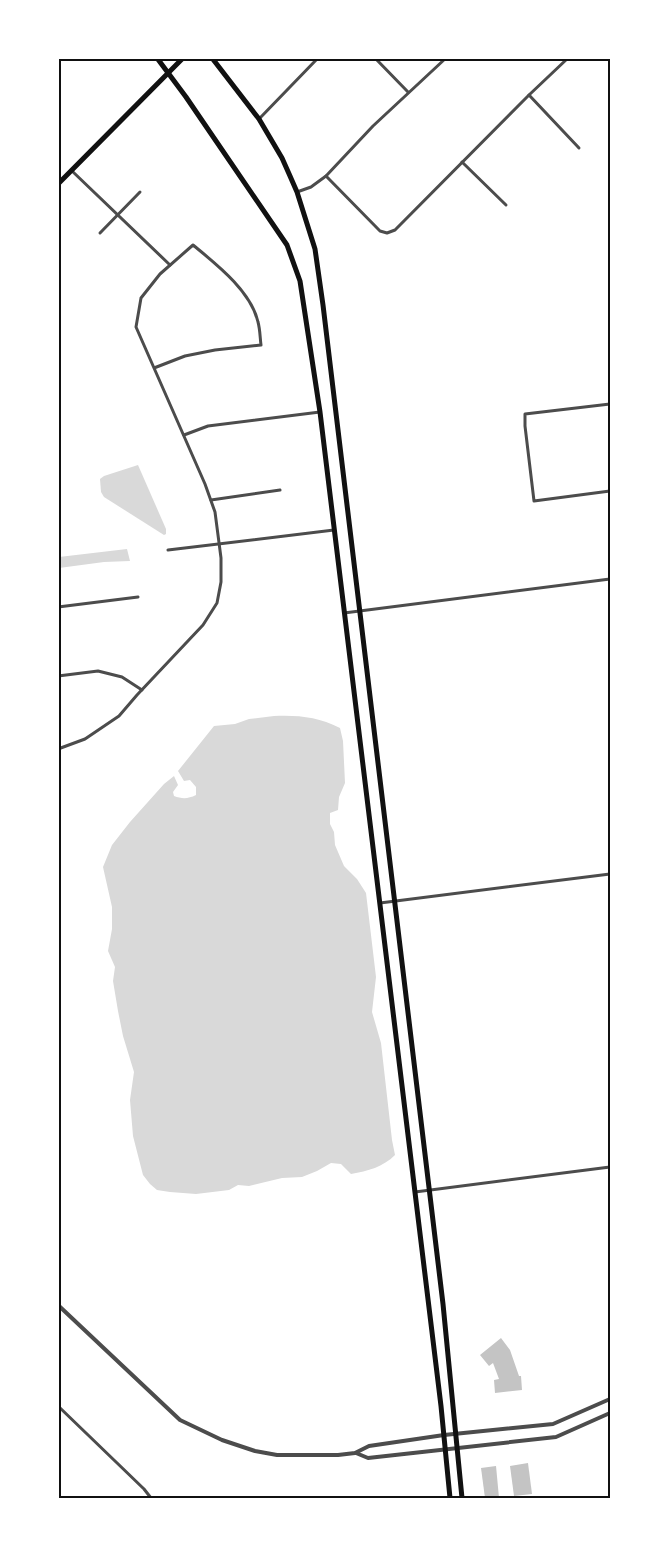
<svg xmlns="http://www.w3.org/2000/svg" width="669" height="1557" viewBox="0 0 669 1557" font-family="'Fira Sans Condensed',sans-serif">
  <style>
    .water { fill: #d9d9d9 }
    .building { fill: #c4c4c4 }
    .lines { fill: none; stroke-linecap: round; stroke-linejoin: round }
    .minor { stroke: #4c4c4c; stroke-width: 3 }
    .tertiary { stroke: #4c4c4c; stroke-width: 4 }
    .primary { stroke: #111; stroke-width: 5 }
    .neatline { fill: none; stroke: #111; stroke-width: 2 }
  </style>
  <rect width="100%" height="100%" fill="#fff"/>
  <g class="water">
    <polygon points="138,465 166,529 166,534 164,535 104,497 101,492 100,479 104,476"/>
    <polygon points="127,549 130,561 104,562 59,568 59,557"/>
    <path d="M274,716C299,715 318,717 340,728L343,741L345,783L339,797L338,810L330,813V824L334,832L335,845L344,866L357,879L366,893L376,977L372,1012L381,1043L392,1140L395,1155C383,1167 368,1171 351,1174L341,1164L331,1163L317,1171L302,1177L282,1178L249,1186L238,1185L229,1190L196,1194L170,1192L157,1190L150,1184L143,1175L133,1136L130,1100L134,1072L123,1036L118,1011L113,981L115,967L108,951L112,929V907L103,867L112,845L130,822L164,784L174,776L178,785L173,792L174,796C182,799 188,799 196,795V787L190,780L184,781L178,771L214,726L235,724L249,719Z"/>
  </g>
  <g class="building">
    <polygon points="501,1338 510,1350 519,1376 521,1376 522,1390 495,1393 494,1380 499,1379 493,1363 489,1366 480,1355"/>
    <polygon points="528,1463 532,1494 514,1496 510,1466"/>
    <polygon points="496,1466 499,1498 485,1498 481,1468"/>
  </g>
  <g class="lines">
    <g class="minor">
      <polyline points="375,58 408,92"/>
      <polyline points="529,95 579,148"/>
      <polyline points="259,119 318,58"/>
      <polyline points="462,162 506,205"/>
      <polyline points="72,171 170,265"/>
      <polyline points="326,176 380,231 387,233 395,230 529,95 567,59"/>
      <polyline points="297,192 311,187 326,176 373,126 446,58"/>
      <polyline points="100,233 140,192"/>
      <polyline points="610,404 525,414 525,426 534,501 610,491"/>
      <polyline points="184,435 208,426 320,412"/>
      <polyline points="211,500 280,490"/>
      <polyline points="168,550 334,530"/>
      <polyline points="58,607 138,597"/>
      <polyline points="344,613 610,579"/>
      <polyline points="58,676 98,671 122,677 142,690"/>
      <path d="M58,749L85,739L119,716L137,695L203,625L217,603L221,582V558L215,512L205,484L136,327L141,298L160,274L193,245C216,264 251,291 258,322C260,329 260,337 261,345L215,350L185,356L154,368"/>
      <polyline points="380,903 610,874"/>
      <polyline points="415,1192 610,1167"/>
      <polyline points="58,1406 144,1489 151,1498"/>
    </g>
    <g class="tertiary">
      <polyline points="58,1305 180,1420 222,1440 255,1451 277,1455 338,1455 355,1453 369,1446 444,1435 553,1424 610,1399"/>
      <polyline points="356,1453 368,1458 556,1437 610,1413"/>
    </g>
    <g class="primary">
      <polyline points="157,58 186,97 287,245 300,281 320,412 441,1406 450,1498"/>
      <polyline points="212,58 259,119 282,158 290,176 297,192 315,249 323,305 443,1304 462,1498"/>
      <polyline points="58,184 183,58"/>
    </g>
  </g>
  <rect width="669" height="1557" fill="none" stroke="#ffffff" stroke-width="120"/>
  <rect x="60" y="60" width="549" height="1437" class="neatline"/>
</svg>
